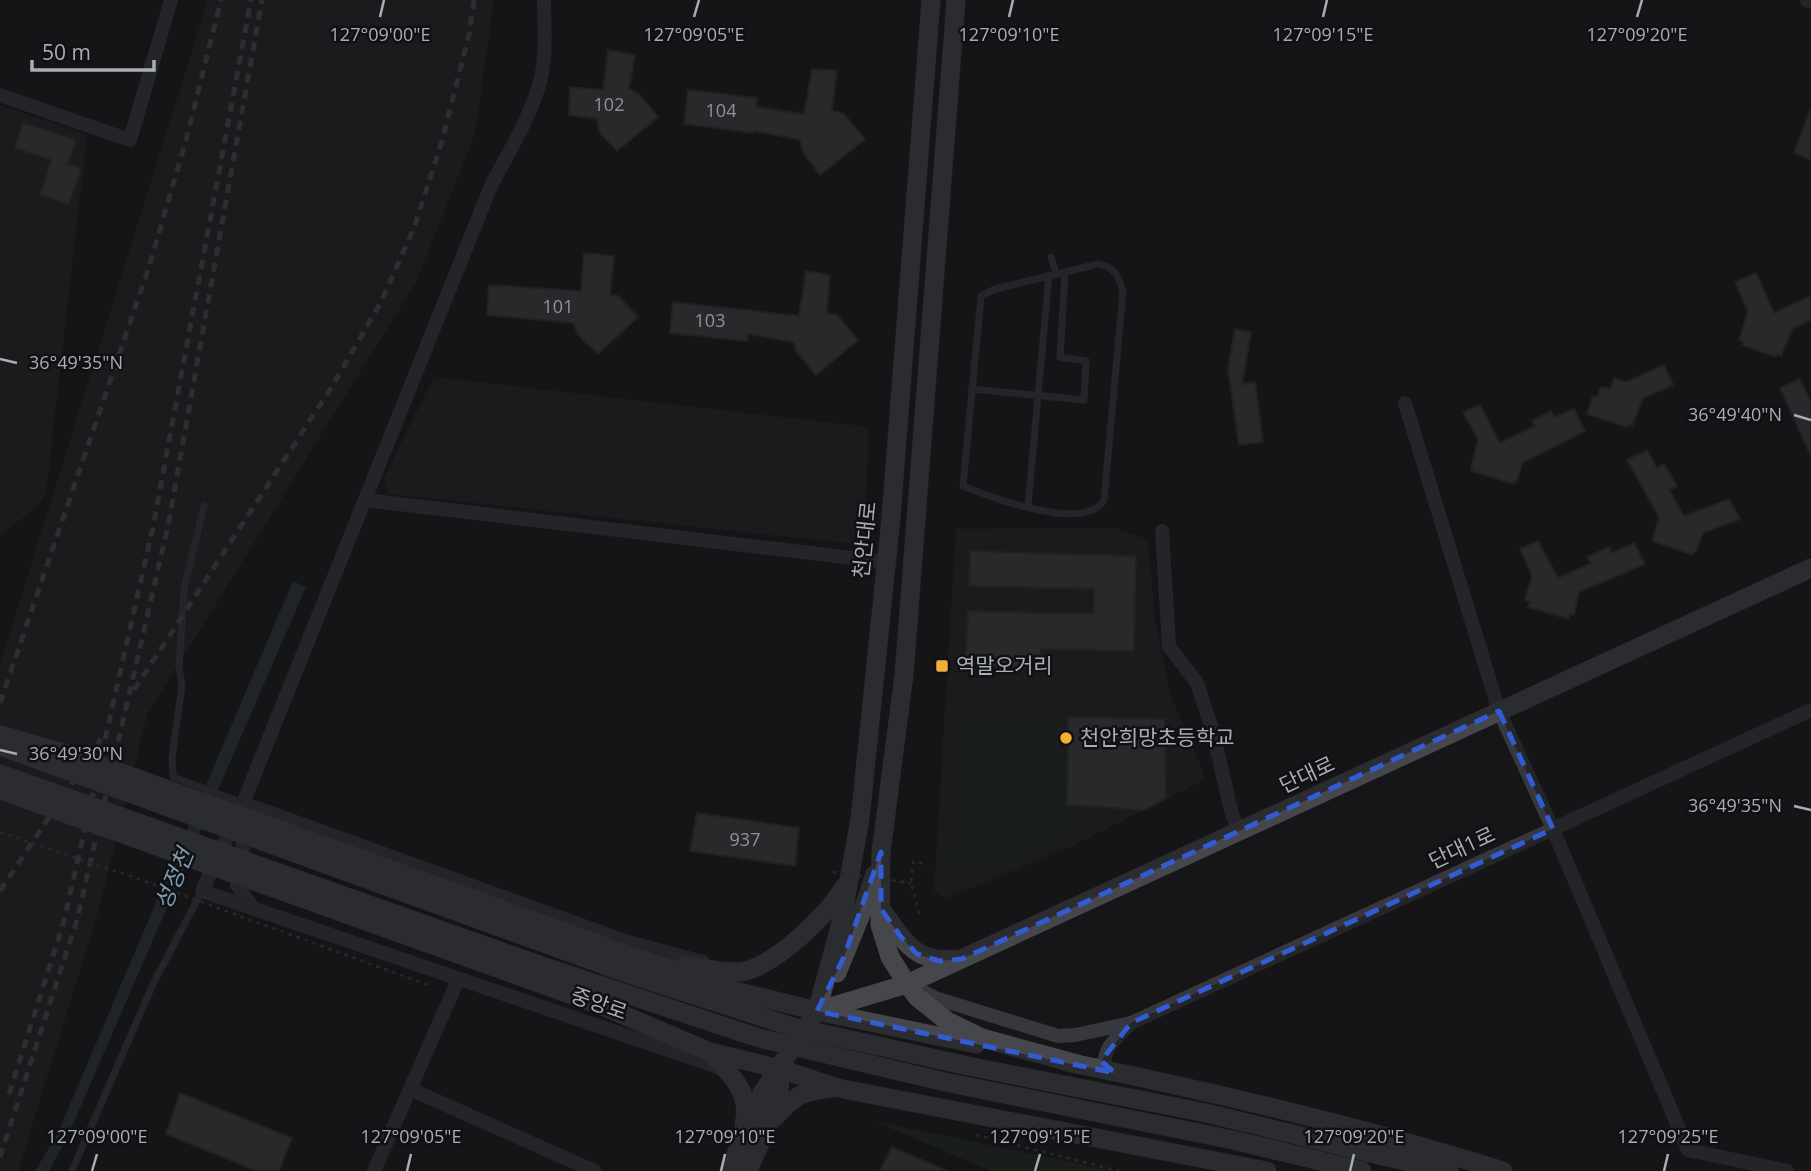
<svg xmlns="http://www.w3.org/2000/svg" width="1811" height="1171" viewBox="0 0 1811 1171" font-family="'Open Sans','Noto Sans KR',sans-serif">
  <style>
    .built { fill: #222225 }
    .green { fill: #1e261f }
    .water { fill: #2c353c }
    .building { fill: #404145; stroke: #303034; stroke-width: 2 }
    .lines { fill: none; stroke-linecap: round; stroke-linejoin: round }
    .path { stroke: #3d3f44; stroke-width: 2.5; stroke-dasharray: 3.5 5; stroke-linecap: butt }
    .lane { stroke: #37383d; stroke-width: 7 }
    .street { stroke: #37383d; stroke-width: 14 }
    .secondary { stroke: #45474d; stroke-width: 19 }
    .rail { stroke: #4a4c52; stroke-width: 5; stroke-dasharray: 9 7; stroke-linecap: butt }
    .path-bridge { stroke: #3d3f44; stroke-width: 2.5; stroke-dasharray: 3.5 5; stroke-linecap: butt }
    .secondary-bridge { stroke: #45474d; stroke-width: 19 }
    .marked { fill: none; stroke: #325cd3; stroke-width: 5; stroke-dasharray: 14 9; stroke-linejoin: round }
    .ticks { fill: none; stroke: #a8adb8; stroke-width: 2.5 }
    .poi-dot { fill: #f2b134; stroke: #111113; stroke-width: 2.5 }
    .labels { text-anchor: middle; stroke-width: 5; stroke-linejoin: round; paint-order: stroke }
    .number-label { font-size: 18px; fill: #8e929b }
    .street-label { font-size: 21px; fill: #a8adb8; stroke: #111113 }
    .poi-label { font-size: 21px; fill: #a8adb8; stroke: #111113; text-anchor: start }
    .water-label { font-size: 23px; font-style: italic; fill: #7f9bb3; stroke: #111113 }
    .ticks-label { font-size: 18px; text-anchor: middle; fill: #a8adb8; stroke: #111113; stroke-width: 5; stroke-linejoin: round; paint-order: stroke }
  </style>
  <rect width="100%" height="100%" fill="#161618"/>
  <g class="built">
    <polygon points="208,0 494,0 475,134 416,282 147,715 99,909 18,1171 0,1171 0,664"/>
    <polygon points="0,105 87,135 46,493 40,504 0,536"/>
    <polygon points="434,377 869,427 864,545 391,494 385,487 384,478"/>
    <polygon points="1115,528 1148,540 1155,619 1171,697 1206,779 1067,848 945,899 934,891 956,529"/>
  </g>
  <g class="green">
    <polygon points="1066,716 1073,762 1069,836 1029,856 965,874 949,866 957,718"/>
    <polygon points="874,1121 1114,1171 991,1171"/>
  </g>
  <polygon class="water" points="293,581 306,587 70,1131 49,1171 35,1171 57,1135"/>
  <g class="building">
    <polygon points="608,50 635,55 629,89 639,94 658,117 617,151 599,132 597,119 569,115 570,87 603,90"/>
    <polygon points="812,69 837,71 832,110 844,114 865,139 820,175 803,152 800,140 754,131 754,133 684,124 688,90 757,98 756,107 804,114"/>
    <polygon points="1810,110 1811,111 1811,160 1794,153"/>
    <polygon points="23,123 76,140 68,164 81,168 69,204 40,195 51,160 15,148"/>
    <polygon points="584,253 614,256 610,295 618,296 638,317 598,354 579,336 573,323 487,315 489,285 581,291"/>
    <polygon points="806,271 830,275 827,313 837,315 858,340 816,375 796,351 794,342 748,334 747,341 670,333 673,302 799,316"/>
    <polygon points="1756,273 1774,313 1811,296 1811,320 1793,328 1781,356 1777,354 1776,357 1742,345 1744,342 1739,340 1748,311 1735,282"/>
    <polygon points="1235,329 1251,332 1242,384 1255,382 1263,442 1239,445 1228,369"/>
    <polygon points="1664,365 1673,385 1643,398 1632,426 1628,424 1627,427 1587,414 1593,396 1597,397 1601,387 1610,389 1614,378 1626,382"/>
    <polygon points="1800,379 1811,402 1811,456 1780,388"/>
    <polygon points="1480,405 1500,443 1535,426 1532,421 1551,411 1554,417 1574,409 1585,431 1522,463 1517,482 1514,481 1514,484 1472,471 1473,468 1471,468 1478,439 1463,412"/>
    <polygon points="1647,450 1657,468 1664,464 1677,486 1669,490 1684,516 1729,499 1740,519 1703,533 1696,552 1694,552 1693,555 1652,541 1659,517 1627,460"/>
    <polygon points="1538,541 1558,578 1591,563 1587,557 1609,547 1612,553 1634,543 1645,564 1579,592 1574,615 1570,614 1569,619 1528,607 1530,602 1525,600 1532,576 1520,549"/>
    <polygon points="970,551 1136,556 1134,651 1041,649 1042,668 965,666 968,611 1094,614 1094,589 969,586"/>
    <polygon points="1068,717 1165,719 1166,798 1145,810 1067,805"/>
    <polygon points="697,813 799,828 795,866 690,851"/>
    <polygon points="180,1093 292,1138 279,1171 257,1171 166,1134"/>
    <polygon points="892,1147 947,1171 880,1171"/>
  </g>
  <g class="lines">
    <g class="path">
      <polyline points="919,914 911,883 913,862 928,864"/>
      <polyline points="976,1135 1119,1171"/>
    </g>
    <g class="lane">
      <polyline points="1051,257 1056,273"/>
      <path d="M1098,264C1115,267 1118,275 1123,291L1104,500C1086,533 990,497 963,486L981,296L995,289Z"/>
      <polyline points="971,389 1084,400 1086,361 1060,357 1065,272"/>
      <polyline points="204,506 184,589 179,667 182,685 172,758 173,777 243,803"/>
      <polyline points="1028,506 1049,275"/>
      <polyline points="72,1171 153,984 202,891"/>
    </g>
    <g class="street">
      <path d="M544,0C544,27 547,55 540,82C530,118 508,153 491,186L243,803L202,891L724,1069"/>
      <polyline points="1807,0 1811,2"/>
      <polyline points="0,95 130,140 171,0"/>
      <polyline points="1405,403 1499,711 1553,829 1688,1150 1787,1171"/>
      <polyline points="365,500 886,562"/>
      <polyline points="1162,531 1169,646 1197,683 1212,729 1232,814 1239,831"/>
      <polyline points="243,848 243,803 628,942 703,962"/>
      <polyline points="240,869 237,885 254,909"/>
      <polyline points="914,987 935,998 1058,1036 1075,1035 1131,1023 1811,710"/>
      <path d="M1115,1073L1105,1064C1103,1047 1120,1035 1131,1023"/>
      <polyline points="410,1089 594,1171"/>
      <polyline points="374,1171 458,980"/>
    </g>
    <g class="secondary">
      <polyline points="956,0 904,675 881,852 880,925 890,957 907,984 917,997 947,1021 982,1038 1077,1064"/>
      <path d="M881,909C902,938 914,964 954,959"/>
      <polyline points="648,962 731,990 817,1011 976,1044"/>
      <path d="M684,966C702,968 721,972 739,972C771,970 829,914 844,887"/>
      <polyline points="837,973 864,907 875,874"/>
      <polyline points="600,1005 710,1052 780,1069 838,1088 1267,1171"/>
      <polyline points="817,1011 907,984 1811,568"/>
      <path d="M710,1053C731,1074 752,1093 744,1125"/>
      <path d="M1067,1062C1214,1092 1360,1126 1503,1171"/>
      <path d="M775,1117C796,1094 803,1091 833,1088"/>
      <polyline points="1383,1156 1449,1171"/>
      <polyline points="729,1171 762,1093 817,1011 842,919 860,819 891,518 931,0"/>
      <polyline points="748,1171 779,1099 780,1070"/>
    </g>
    <g class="rail">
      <polyline points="134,690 333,385 381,302 414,228 442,141 469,35 474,0"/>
      <polyline points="0,703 149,267 186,140 221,0"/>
      <polyline points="0,891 101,739"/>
      <polyline points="9,1094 64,921 153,527 251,0"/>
      <polyline points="0,1157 77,920 168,526 262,0"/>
    </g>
    <g class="path-bridge">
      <polyline points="0,832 150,883 428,985"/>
      <polyline points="833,872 911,883"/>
    </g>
    <g class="secondary-bridge">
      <polyline points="2,735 77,757 648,962"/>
      <polyline points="0,746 629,974 793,1027 968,1066 1206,1113 1383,1156"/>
      <polyline points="0,774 542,966 759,1038 945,1082 1233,1140 1362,1171"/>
      <polyline points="0,790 600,1005"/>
    </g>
  </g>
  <path d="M0 0H1811V1171H0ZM1499,711L1553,829L1131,1023L1101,1061L1115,1073L817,1011L844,957L881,852V909L901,937L917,954L939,961L962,959Z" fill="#161618" fill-opacity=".55" fill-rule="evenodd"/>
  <path class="marked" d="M1499,711L1553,829L1131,1023L1101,1061L1115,1073L817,1011L844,957L881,852V909L901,937L917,954L939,961L962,959Z"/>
  <path class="ticks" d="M380,17L384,0M694,17L699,0M1009,17L1013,0M1323,17L1327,0M1637,17L1642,0M0,359L17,363M1794,415L1811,420M0,750L17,754M1794,806L1811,810M92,1171L97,1154M407,1171L411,1154M721,1171L725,1154M1035,1171L1040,1154M1350,1171L1354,1154M1664,1171L1668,1154"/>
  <g class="poi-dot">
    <rect x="935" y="659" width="14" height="14" rx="3.5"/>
    <circle cx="1066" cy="738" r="7"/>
  </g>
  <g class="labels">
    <g class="number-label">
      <text x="609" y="111">102</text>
      <text x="721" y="117">104</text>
      <text x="558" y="313">101</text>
      <text x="710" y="327">103</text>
      <text x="745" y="846">937</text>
    </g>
    <g class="street-label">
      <text transform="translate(865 540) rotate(-84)" y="7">천안대로</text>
      <text transform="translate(1307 775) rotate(-25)" y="7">단대로</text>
      <text transform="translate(1462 848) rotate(-25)" y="7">단대1로</text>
      <text transform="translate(599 1004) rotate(19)" y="7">중앙로</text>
    </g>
    <g class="poi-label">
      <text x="956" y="673">역말오거리</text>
      <text x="1080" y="745">천안희망초등학교</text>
    </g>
    <g class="water-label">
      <text transform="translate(174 879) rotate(-67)" y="8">성정천</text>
    </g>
  </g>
  <g class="ticks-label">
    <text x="380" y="41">127°09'00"E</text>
    <text x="694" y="41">127°09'05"E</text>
    <text x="1009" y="41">127°09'10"E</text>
    <text x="1323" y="41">127°09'15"E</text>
    <text x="1637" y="41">127°09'20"E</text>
    <text x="76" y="369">36°49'35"N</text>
    <text x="1735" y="421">36°49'40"N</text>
    <text x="76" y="760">36°49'30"N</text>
    <text x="1735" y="812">36°49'35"N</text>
    <text x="97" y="1143">127°09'00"E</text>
    <text x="411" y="1143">127°09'05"E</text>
    <text x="725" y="1143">127°09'10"E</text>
    <text x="1040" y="1143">127°09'15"E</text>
    <text x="1354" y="1143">127°09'20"E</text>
    <text x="1668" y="1143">127°09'25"E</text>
  </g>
  <path d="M32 60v10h122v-10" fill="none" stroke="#a8adb8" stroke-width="3.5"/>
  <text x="42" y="60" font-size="21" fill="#a8adb8" stroke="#111113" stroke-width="5" paint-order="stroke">50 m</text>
</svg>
